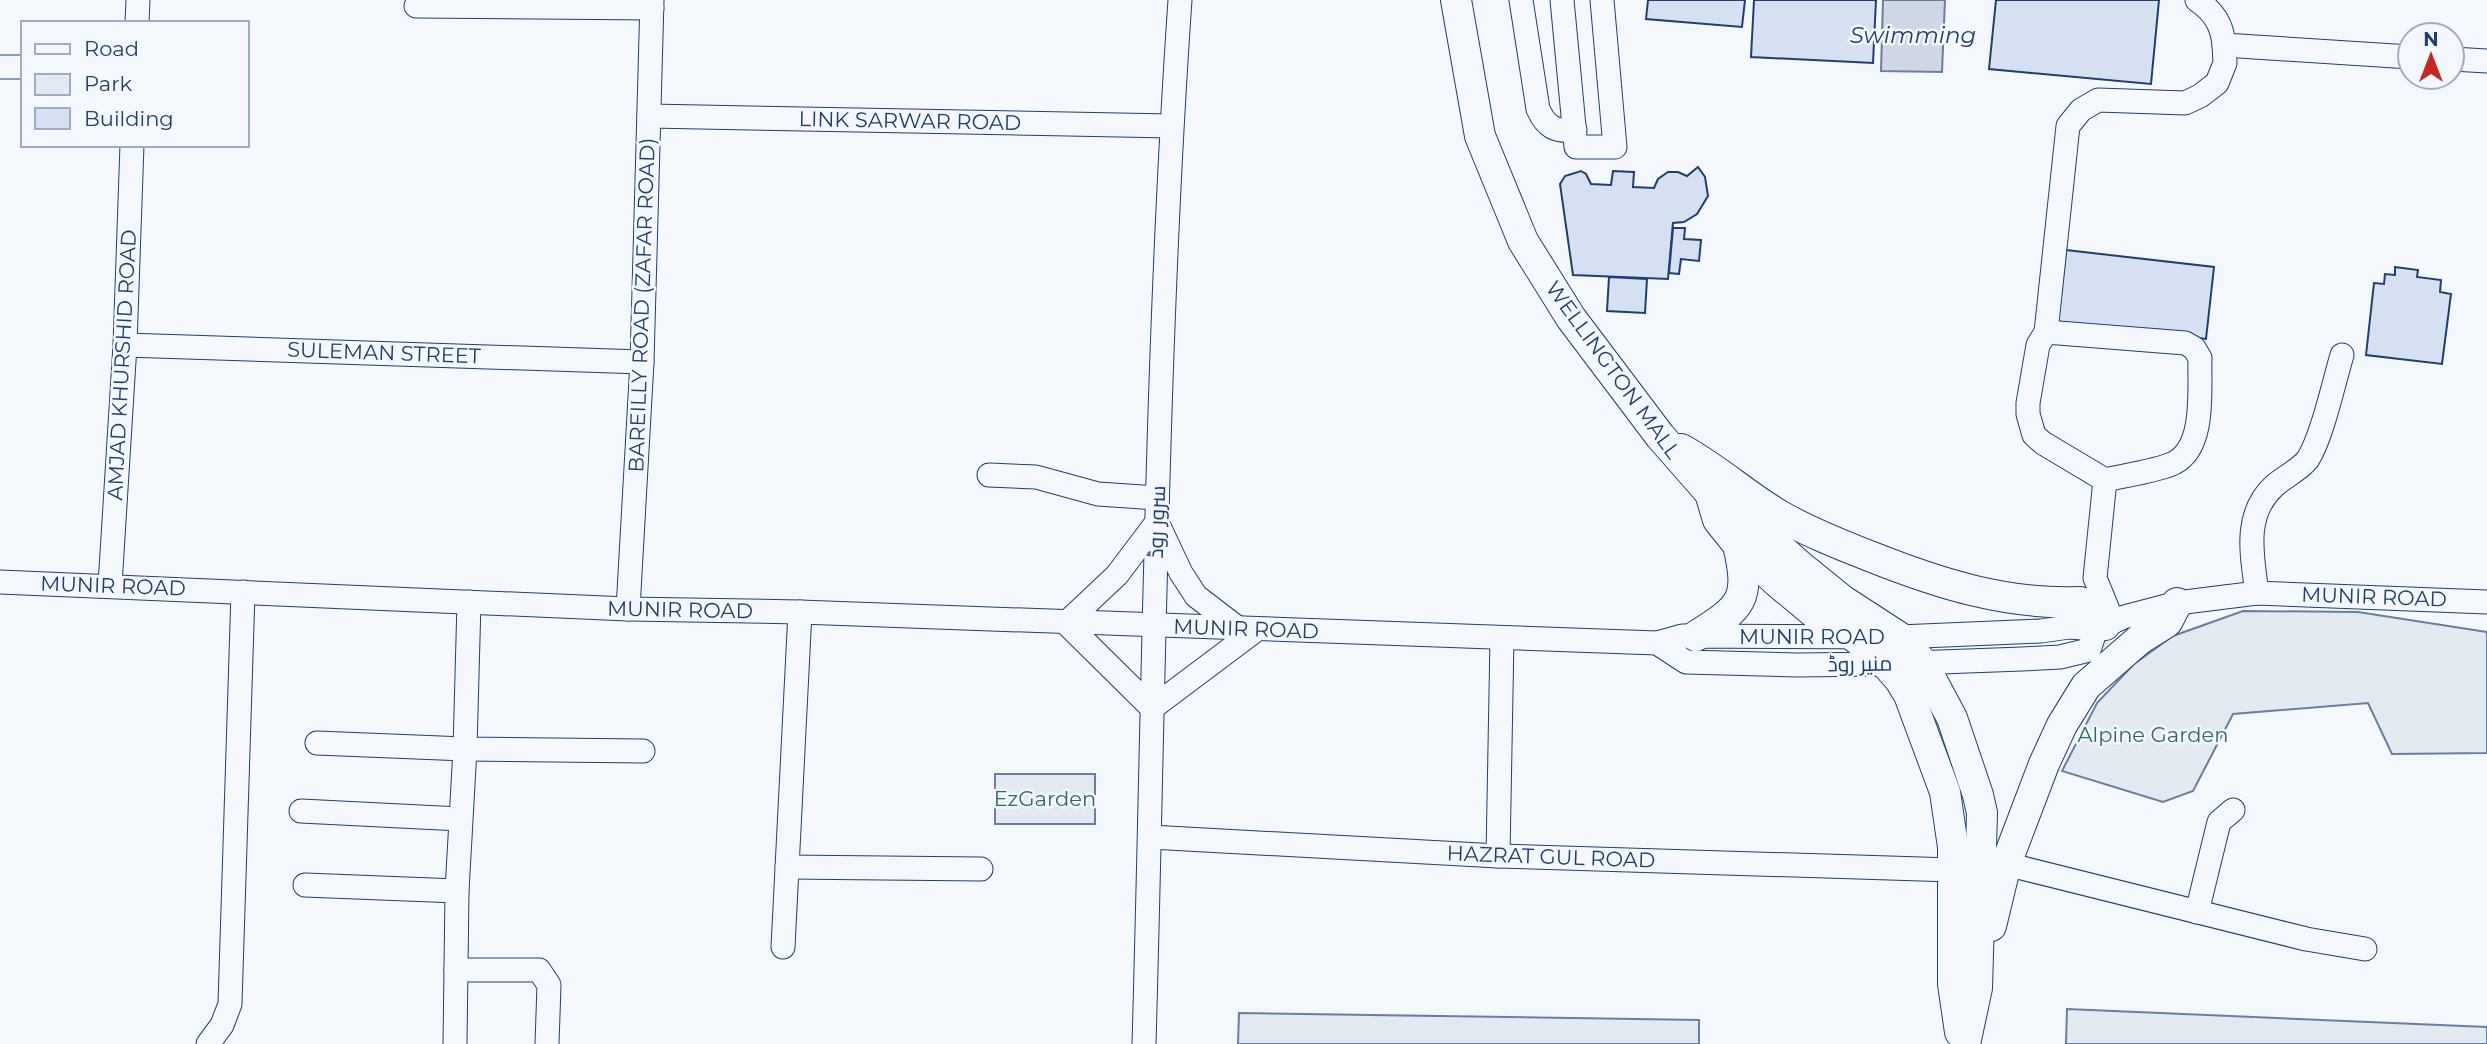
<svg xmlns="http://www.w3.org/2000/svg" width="2487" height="1044" viewBox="0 0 2487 1044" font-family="Montserrat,Cairo,sans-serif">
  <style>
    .green { fill: #e3e9f0; stroke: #687fa3; stroke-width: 2 }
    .water { fill: #cfd7e4; stroke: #687fa3; stroke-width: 2 }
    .building { fill: #d5e0f0; stroke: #1d3f73; stroke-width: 2 }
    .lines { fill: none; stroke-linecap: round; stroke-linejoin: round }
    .minor-casing { stroke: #1d3f73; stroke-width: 25 }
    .major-casing { stroke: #1d3f73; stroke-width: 32 }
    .minor { stroke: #f4f7fb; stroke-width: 23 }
    .major { stroke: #f4f7fb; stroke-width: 30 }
    .labels { text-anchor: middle; stroke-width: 5; stroke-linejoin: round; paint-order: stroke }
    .street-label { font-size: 21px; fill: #1d3f73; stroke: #f4f7fb }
    .park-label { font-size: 21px; fill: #2c6c60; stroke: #f4f7fb }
    .water-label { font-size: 23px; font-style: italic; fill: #1d3f73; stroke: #f4f7fb }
  </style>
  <rect width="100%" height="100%" fill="#f4f7fb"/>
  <g class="green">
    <polygon points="2243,611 2358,612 2487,632 2487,753 2392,754 2368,703 2233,714 2193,791 2163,802 2062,771 2097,703 2134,664 2173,636"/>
    <rect x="995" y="774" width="100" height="50"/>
    <polygon points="2067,1009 2487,1027 2487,1044 2066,1044"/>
    <polygon points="1239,1013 1699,1020 1699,1044 1238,1044"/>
  </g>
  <polygon class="water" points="1883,0 1945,0 1942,72 1881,71"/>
  <g class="building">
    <polygon points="1648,0 1745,0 1742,27 1646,19"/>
    <polygon points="1754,0 1876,0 1873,63 1751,57"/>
    <polygon points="1996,0 2159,0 2151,84 1989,69"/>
    <polygon points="1698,167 1705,177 1708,196 1697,214 1684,222 1673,223 1668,279 1573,275 1560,184 1565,176 1581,171 1586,174 1591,184 1611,185 1613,171 1634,172 1633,187 1654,188 1658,179 1668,172 1678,172 1687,176"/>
    <polygon points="1673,228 1685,228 1684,239 1701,240 1699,261 1681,259 1679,274 1669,273"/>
    <polygon points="2066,250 2214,267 2206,339 2058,322"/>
    <polygon points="2395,267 2418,270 2417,277 2441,280 2440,292 2451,294 2442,364 2366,355 2374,283 2384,284 2385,274 2395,275"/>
    <polygon points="1609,277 1647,279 1645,313 1607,311"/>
  </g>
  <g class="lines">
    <g class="minor-casing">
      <g id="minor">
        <path d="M1521,0L1538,109C1546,127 1555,132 1575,130"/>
        <polyline points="1562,0 1576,147 1615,147 1602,0"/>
        <path d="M2197,0C2214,12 2222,24 2224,45L2410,57"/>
        <polyline points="416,6 652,8"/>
        <polyline points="137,23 138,0"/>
        <polyline points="2452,59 2487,61"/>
        <polyline points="0,67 23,67"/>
        <polyline points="649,116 1171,126"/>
        <path d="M2046,332L2185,343L2194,348L2200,358C2199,389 2206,447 2174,463C2161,470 2122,476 2105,480L2043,443L2034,435L2028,414V403L2038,345Z"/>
        <polyline points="2046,332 2068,126 2081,110 2098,100 2185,103 2200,96 2217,83 2225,63 2224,45"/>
        <polyline points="125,345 642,362"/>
        <polyline points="989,475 1036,477 1098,494 1157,498"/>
        <polyline points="2105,480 2095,578 2113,622"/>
        <polyline points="0,582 628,609 800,612 1657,643 1682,636 1899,637 2041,631 2069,627 2096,629 2124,617 2177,603 2257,593 2487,602"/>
        <polyline points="110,585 125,345 132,145"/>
        <path d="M2257,593C2252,555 2243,515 2274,486C2284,477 2301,469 2308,459C2322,437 2334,382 2342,355"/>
        <polyline points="628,609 642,362 652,0"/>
        <polyline points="1239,629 1196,596 1181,573 1157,522 1117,575 1066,623 1152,708 1256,630"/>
        <polyline points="1657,643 1686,662 1797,665 1886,664 2022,659 2060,657 2089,650 2096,629"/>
        <polyline points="317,743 465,749 643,751"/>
        <polyline points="301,811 460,819"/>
        <polyline points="1150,837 1498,856 1953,870"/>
        <polyline points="1498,856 1502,638"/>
        <polyline points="2006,864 2306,939 2365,949"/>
        <polyline points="787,867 981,869"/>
        <polyline points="305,885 457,891"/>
        <polyline points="2197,912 2219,822 2233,810"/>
        <polyline points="783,947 800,612"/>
        <polyline points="456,970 539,970 549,985 547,1044"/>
        <polyline points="208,1044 222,1025 230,1004 243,592"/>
        <polyline points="455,1044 457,891 465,749 469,602"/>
        <path d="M1144,1044C1154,696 1156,347 1180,0"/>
      </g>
    </g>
    <g class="major-casing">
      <g id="major">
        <polyline points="1456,0 1480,136 1523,241 1571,318 1660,436 1710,493 1726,500 1800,566 1842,600 1899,637 1922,662 1952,718 1978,795 1982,813 1977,988 1965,1044"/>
        <path d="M1681,449C1716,468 1745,495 1779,515C1808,532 1841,545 1872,557C1940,584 2007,605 2080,602L2105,625"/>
        <polyline points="1710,493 1718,520 1738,545 1777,582 1818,616 1855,637 1886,664 1900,680 1909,695 1945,792 1953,847 1953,984 1960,1032"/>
        <path d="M1696,636C1742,607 1751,600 1738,545"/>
        <polyline points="1991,926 2006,864 2044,764 2062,725 2086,686 2140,639 2167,622 2177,603"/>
      </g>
    </g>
    <use href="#minor" class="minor"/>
    <use href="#major" class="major"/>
  </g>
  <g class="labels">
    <g class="street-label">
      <text transform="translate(910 121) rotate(1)" y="7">LINK SARWAR ROAD</text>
      <text transform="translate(642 305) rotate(-88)" y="7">BAREILLY ROAD (ZAFAR ROAD)</text>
      <text transform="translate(384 353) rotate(2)" y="7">SULEMAN STREET</text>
      <text transform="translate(122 365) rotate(-87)" y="7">AMJAD KHURSHID ROAD</text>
      <text transform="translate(1613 370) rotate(54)" y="7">WELLINGTON MALL</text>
      <text transform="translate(1157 522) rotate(-88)" y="7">سرور روڈ</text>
      <text transform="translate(113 586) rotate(2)" y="7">MUNIR ROAD</text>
      <text transform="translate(2374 597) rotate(2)" y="7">MUNIR ROAD</text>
      <text transform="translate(680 610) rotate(1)" y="7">MUNIR ROAD</text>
      <text transform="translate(1246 629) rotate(2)" y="7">MUNIR ROAD</text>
      <text x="1812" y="644">MUNIR ROAD</text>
      <text transform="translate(1860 664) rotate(-1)" y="7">منیر روڈ</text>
      <text transform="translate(1551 857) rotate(2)" y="7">HAZRAT GUL ROAD</text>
    </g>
    <g class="park-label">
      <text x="2153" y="742">Alpine Garden</text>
      <text x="1045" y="806">EzGarden</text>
    </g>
    <g class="water-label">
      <text x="1913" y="43">Swimming</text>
    </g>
  </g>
  <rect x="21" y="21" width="228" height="126" fill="#f4f7fb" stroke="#9eadc5" stroke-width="2"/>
  <rect x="35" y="44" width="35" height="10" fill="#f4f7fb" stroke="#9eadc5" stroke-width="2"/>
  <text x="84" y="56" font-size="21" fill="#1d3f73">Road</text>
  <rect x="35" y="74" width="35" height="21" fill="#e3e9f0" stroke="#9eadc5" stroke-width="2"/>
  <text x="84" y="91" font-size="21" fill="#1d3f73">Park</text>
  <rect x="35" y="108" width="35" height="21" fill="#d5e0f0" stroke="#9eadc5" stroke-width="2"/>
  <text x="84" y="126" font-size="21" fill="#1d3f73">Building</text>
  <g transform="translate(2431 56)"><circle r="33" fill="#f4f7fb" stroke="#9eadc5" stroke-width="2"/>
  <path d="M0-5L12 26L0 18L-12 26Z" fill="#c62828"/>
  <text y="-10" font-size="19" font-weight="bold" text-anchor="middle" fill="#1d3f73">N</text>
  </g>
</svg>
